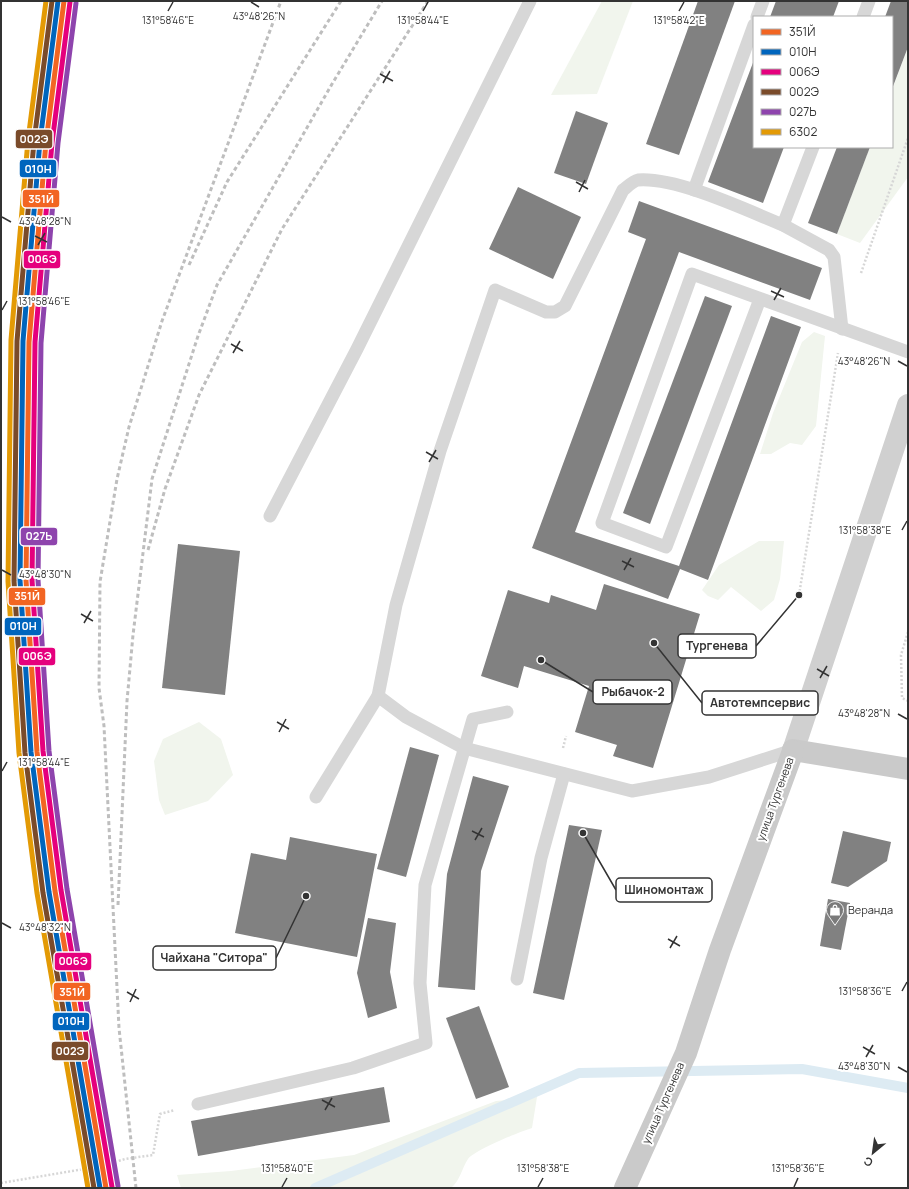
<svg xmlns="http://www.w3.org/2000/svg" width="909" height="1189" viewBox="0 0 909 1189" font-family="Manrope,sans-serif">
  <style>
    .green { fill: #f1f5ed }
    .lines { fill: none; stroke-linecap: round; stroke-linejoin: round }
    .stream { stroke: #ddebf3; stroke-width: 10 }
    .building { fill: #818181 }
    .path { stroke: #d6d6d6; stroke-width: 2.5; stroke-dasharray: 2 2; stroke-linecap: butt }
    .service { stroke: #d7d7d7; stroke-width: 13 }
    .secondary { stroke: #d0d0d0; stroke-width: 22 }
    .primary { stroke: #cacaca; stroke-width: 22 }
    .rail { stroke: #bebebe; stroke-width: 3; stroke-dasharray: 4 3; stroke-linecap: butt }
    .rail-1-casing { stroke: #fff; stroke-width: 8 }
    .rail-2-casing { stroke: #fff; stroke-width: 8 }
    .rail-3-casing { stroke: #fff; stroke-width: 8 }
    .rail-4-casing { stroke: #fff; stroke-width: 8 }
    .rail-5-casing { stroke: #fff; stroke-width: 8 }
    .rail-6-casing { stroke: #fff; stroke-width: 8 }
    .rail-1 { stroke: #f26522; stroke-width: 5 }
    .rail-2 { stroke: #0065bd; stroke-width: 5 }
    .rail-3 { stroke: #e5007d; stroke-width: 5 }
    .rail-4 { stroke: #7a4b2a; stroke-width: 5 }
    .rail-5 { stroke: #8e44ad; stroke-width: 5 }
    .rail-6 { stroke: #e39a05; stroke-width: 5 }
    .ticks { fill: none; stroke: #333; stroke-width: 1.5 }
    .labels { text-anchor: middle; stroke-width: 4; stroke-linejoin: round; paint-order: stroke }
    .street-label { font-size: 11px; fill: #333; stroke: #fff }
    .poi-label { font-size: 11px; fill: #333; stroke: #fff; text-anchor: start }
    .ticks-label { font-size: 10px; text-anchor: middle; fill: #333; stroke: #fff; stroke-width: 4; stroke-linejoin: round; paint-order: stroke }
    .leader { fill: none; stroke: #333; stroke-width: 1.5 }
    .callout-dot { fill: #333; stroke: #fff; stroke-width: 1.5 }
    .callout { fill: #fff; stroke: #333; stroke-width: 1.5 }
    .callout-label { font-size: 12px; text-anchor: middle; font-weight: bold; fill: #333 }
    .line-badge { stroke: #fff; stroke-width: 1.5 }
    .badge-label { font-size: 11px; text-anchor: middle; font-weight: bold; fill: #fff }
  </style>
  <rect width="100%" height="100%" fill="#fff"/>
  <g class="green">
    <polygon points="602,1 633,1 597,94 551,95"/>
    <polygon points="908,47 908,177 860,243 837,234 870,147 892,147 892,90"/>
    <polygon points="814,332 825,336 816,426 802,445 790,443 771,454 760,454 773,413 802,342"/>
    <polygon points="759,541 784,541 780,579 774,600 761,611 731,587 718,600 708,596 702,590 719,565"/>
    <polygon points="199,722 221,739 233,775 208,801 165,815 159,800 154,761 163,739"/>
    <path d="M537,1097L532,1128C519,1132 475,1150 468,1159C462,1168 460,1181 451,1188H181L177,1175L231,1171L354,1155L496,1101Z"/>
  </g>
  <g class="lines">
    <polyline class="stream" points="315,1188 579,1073 802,1069 908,1088"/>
  </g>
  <g class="building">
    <polygon points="698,1 735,1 679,155 646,144"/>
    <polygon points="776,1 839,1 833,17 770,17"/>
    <polygon points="891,1 908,1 908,47 892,89 892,17 885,17"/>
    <polygon points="754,60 754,147 784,147 763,203 708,182"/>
    <polygon points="576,111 608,123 586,184 554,173"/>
    <polygon points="837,147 870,147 837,234 808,223"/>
    <polygon points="518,187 581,217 553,279 489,249"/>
    <polygon points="639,201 822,268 810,300 679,252 575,532 679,566 771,316 801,327 708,580 680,569 668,599 532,548 646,239 628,232"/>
    <polygon points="705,296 732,306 650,524 623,513"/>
    <polygon points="178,544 240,551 225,695 162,688"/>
    <polygon points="604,584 700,614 653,768 613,756 617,745 575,732 589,686 524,666 518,688 481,676 508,590 549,603 551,595 596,610"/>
    <polygon points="410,747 439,755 406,877 377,869"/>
    <polygon points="473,776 509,786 481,871 475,990 438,987 447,874"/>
    <polygon points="569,825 602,830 564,1000 533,993"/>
    <polygon points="843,831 891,842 887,861 848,887 831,883"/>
    <polygon points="290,837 377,854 357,957 235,933 251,853 286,860"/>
    <polygon points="828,899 850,903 841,950 820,946"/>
    <polygon points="368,918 396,923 390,972 397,1008 368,1018 357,973"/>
    <polygon points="479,1006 509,1087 476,1099 446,1018"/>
    <polygon points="384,1087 390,1122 198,1156 191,1121"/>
  </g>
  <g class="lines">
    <g class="path">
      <polyline points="861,273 908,138"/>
      <polyline points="799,595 838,353"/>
      <polyline points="908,632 901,655 902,698 908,701"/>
      <polyline points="563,748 566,736"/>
      <polyline points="1,1183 102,1166 125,1159 153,1155 160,1114 175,1110"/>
    </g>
    <g class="service">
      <polyline points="757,17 763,1"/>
      <polyline points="863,17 869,1"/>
      <polyline points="694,190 754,25"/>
      <polyline points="783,225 829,250 834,257 842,329"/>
      <polyline points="760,299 666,547 602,523 692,274 908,352"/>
      <polyline points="270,516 357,349 530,1"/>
      <path d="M793,750L709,777L632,791L464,748L406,717L378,696L396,605L440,451L495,290L546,312H555L565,306L623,190C627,187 633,181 638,180C677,177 746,210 783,225L813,147"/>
      <polyline points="316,797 378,696"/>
      <polyline points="517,979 541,858 564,774"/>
      <polyline points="198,1104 353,1068 426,1043 420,983 425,885 473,719 507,712"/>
    </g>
    <polyline class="secondary" points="793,751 908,405"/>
    <g class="primary">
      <polyline points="793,750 908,769"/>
      <polyline points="625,1188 686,1053 720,950 793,751"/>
    </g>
    <g class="rail">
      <polyline points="189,265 227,182 341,1"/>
      <polyline points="148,550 165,489 199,395 282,229 428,1"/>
      <polyline points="118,905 127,701 133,635 152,479 198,336 217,285 332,84 382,1"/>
      <polyline points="136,1188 119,1028 104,726 99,688 100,582 117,479 129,427 162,321 281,1"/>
    </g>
    <g class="rail-1-casing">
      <polyline id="rail-1" points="64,1 46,142 29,342 26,580 37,752 55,891 106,1188"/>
    </g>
    <g class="rail-2-casing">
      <polyline id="rail-2" points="58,1 40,141 23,341 20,580 31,752 49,892 100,1188"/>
    </g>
    <g class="rail-3-casing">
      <polyline id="rail-3" points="70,2 52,143 35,342 32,580 43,751 61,890 112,1187"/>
    </g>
    <g class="rail-4-casing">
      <polyline id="rail-4" points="52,1 34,141 17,341 14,581 25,753 43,893 94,1188"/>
    </g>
    <g class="rail-5-casing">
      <polyline id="rail-5" points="76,3 58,143 41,343 38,580 49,751 67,889 118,1186"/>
    </g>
    <g class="rail-6-casing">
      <polyline id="rail-6" points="46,1 28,140 11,340 8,581 19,753 37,893 88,1188"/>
    </g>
    <use href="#rail-1" class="rail-1"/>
    <use href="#rail-2" class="rail-2"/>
    <use href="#rail-3" class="rail-3"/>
    <use href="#rail-4" class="rail-4"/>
    <use href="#rail-5" class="rail-5"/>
    <use href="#rail-6" class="rail-6"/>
  </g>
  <path class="ticks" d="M251,2L259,7M168,11L173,2M423,11L428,2M679,11L684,2M380,74L393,81M383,83L390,71M576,182L588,189M579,192L585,180M2,217L11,222M35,236L47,242M38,245L45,233M771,291L784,297M774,300L781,288M2,310L7,301M231,344L243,351M233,353L240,341M898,361L907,366M426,452L438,459M429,462L436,450M902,530L907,521M622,561L634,567M2,570L11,575M624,570L631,558M81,614L93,621M84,623L91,611M817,669L829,676M820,678L827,666M898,714L907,719M277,722L289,729M279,732L286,719M2,771L7,762M472,831L484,837M475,840L482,828M2,923L11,928M668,939L680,946M670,948L677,936M902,991L907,982M127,992L139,999M130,1002L136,989M863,1047L875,1054M866,1057L873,1045M898,1067L907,1072M322,1100L335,1107M325,1110L332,1098M282,1187L287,1178M538,1187L543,1178M794,1187L798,1178"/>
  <defs>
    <g id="shop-pin" transform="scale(0.9)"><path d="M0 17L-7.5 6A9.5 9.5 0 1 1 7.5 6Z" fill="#7a7a7a" stroke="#fff"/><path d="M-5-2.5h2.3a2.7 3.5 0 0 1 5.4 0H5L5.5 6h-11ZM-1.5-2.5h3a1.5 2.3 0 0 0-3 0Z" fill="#fff"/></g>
  </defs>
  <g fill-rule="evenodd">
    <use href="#shop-pin" x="835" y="910"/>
  </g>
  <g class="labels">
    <g class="street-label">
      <text transform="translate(775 799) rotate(-70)" y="4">улица Тургенева</text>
      <text transform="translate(663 1103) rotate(-66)" y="4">улица Тургенева</text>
    </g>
    <g class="poi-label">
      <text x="848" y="914">Веранда</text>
    </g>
  </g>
  <g class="ticks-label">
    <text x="259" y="20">43°48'26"N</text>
    <text x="168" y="24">131°58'46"E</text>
    <text x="423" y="24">131°58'44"E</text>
    <text x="679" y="24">131°58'42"E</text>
    <text x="45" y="225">43°48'28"N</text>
    <text x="44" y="305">131°58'46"E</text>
    <text x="864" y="365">43°48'26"N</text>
    <text x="865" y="534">131°58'38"E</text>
    <text x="45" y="578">43°48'30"N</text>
    <text x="864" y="717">43°48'28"N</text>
    <text x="44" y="766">131°58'44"E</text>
    <text x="45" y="931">43°48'32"N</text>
    <text x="865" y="995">131°58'36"E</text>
    <text x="864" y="1070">43°48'30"N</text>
    <text x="287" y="1172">131°58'40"E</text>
    <text x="543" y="1172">131°58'38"E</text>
    <text x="798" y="1172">131°58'36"E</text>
  </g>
  <path class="leader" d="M799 595L756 646M541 660L593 692M654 643L702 703M583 833L616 890M306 896L276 958"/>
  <g class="callout-dot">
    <circle cx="799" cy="595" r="4"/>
    <circle cx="541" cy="660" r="4"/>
    <circle cx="654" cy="643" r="4"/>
    <circle cx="583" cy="833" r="4"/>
    <circle cx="306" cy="896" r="4"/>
  </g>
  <g class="callout">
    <rect x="678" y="634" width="78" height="24" rx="4"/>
    <rect x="593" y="680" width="79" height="24" rx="4"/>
    <rect x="702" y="691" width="116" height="24" rx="4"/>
    <rect x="616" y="878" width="96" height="24" rx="4"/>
    <rect x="153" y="946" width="123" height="24" rx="4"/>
  </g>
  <g class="callout-label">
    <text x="717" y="650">Тургенева</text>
    <text x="633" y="696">Рыбачок-2</text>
    <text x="760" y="707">Автотемпсервис</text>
    <text x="664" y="894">Шиномонтаж</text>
    <text x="214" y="962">Чайхана "Ситора"</text>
  </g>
  <g class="line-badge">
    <rect x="15" y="129" width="38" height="20" rx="4" fill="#7a4b2a"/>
    <rect x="19" y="159" width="38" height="19" rx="4" fill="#0065bd"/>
    <rect x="22" y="189" width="38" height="19" rx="4" fill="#f26522"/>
    <rect x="23" y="250" width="38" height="19" rx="4" fill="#e5007d"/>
    <rect x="20" y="527" width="38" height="19" rx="4" fill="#8e44ad"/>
    <rect x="8" y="587" width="38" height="19" rx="4" fill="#f26522"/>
    <rect x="4" y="617" width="38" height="19" rx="4" fill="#0065bd"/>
    <rect x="18" y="647" width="38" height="19" rx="4" fill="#e5007d"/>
    <rect x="54" y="952" width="38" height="19" rx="4" fill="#e5007d"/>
    <rect x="53" y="982" width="38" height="19" rx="4" fill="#f26522"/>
    <rect x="52" y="1012" width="38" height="19" rx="4" fill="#0065bd"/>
    <rect x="51" y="1041" width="38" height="20" rx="4" fill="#7a4b2a"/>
  </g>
  <g class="badge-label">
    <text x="34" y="143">002Э</text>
    <text x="38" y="173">010Н</text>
    <text x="41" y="203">351Й</text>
    <text x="42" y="263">006Э</text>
    <text x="39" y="540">027Ь</text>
    <text x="27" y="600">351Й</text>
    <text x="23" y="630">010Н</text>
    <text x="37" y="660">006Э</text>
    <text x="73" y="965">006Э</text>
    <text x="72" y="996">351Й</text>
    <text x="71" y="1025">010Н</text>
    <text x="70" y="1055">002Э</text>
  </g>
  <rect width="909" height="1189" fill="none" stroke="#333333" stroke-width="4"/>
  <rect x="753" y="16" width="140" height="132" fill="#ffffff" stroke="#adadad"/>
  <rect x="761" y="29" width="20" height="6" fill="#f26522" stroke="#adadad"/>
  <text x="789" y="36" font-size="12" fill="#333333">351Й</text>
  <rect x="761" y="49" width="20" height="6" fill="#0065bd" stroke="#adadad"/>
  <text x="789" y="56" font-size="12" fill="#333333">010Н</text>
  <rect x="761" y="69" width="20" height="6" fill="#e5007d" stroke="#adadad"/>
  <text x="789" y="76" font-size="12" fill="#333333">006Э</text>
  <rect x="761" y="89" width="20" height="6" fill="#7a4b2a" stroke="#adadad"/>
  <text x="789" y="96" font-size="12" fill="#333333">002Э</text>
  <rect x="761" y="109" width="20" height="6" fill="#8e44ad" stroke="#adadad"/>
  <text x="789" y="116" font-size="12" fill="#333333">027Ь</text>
  <rect x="761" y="129" width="20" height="6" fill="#e39a05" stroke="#adadad"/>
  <text x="789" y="136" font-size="12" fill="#333333">6302</text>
  <g transform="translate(873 1153) rotate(209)" stroke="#ffffff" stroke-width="3" paint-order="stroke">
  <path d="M0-3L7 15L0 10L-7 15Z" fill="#333333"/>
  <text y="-6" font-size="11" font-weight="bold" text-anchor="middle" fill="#333333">С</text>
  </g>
</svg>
